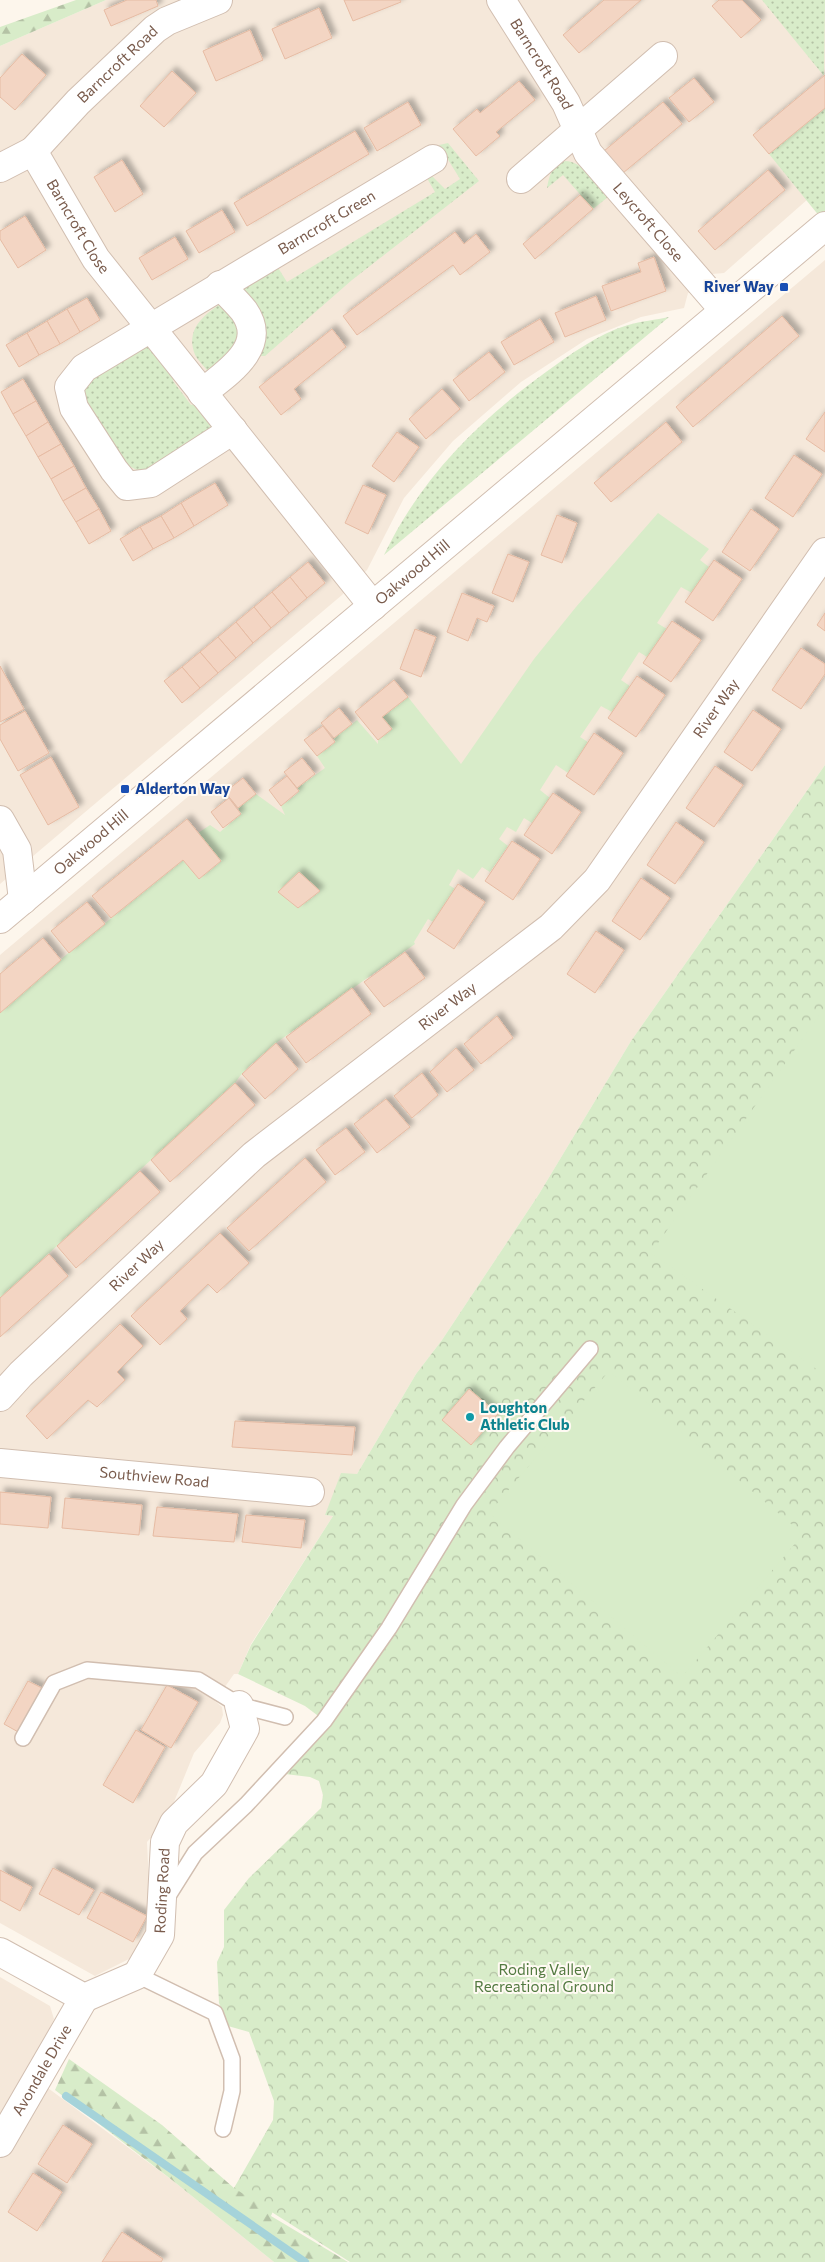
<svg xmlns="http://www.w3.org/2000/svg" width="825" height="2262" viewBox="0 0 825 2262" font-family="Commissioner,sans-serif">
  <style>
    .residential { fill: #f5e8da }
    .grass { fill: url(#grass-dots) }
    .forest { fill: url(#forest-firs) }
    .park { fill: url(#park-crowns) }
    .garden { fill: #d8ecc9; fill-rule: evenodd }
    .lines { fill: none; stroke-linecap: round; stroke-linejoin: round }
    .stream { stroke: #a5d3da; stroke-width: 8 }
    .building { fill: #f3d5c3; stroke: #e6bba3; filter: url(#shadow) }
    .service-casing { stroke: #d1beb0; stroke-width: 18 }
    .minor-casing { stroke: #d1beb0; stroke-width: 30 }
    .tertiary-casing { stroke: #d1beb0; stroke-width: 30 }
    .service { stroke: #fff; stroke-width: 15 }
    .minor { stroke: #fff; stroke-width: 28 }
    .tertiary { stroke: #fff; stroke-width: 28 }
    .transit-dot { fill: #1a4fb4; stroke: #fffaf3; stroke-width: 2 }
    .culture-dot { fill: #0f9aa8; stroke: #fffaf3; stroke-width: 2 }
    .labels { text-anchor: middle; stroke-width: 4; stroke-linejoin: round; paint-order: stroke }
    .street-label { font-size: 15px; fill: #7a5c4d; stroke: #fffaf3 }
    .transit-label { font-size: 15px; font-weight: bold; fill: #164399; stroke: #fffaf3; text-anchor: end }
    .culture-label { font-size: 15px; font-weight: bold; fill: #0d838f; stroke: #fffaf3; text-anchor: start }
    .park-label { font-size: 15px; fill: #537a41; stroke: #fffaf3 }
  </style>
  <defs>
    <pattern id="grass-dots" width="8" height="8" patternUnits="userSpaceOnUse" patternTransform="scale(1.25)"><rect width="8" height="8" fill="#d8ecc9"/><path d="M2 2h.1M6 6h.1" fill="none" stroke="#b4c2a5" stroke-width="1.8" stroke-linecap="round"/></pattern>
    <pattern id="forest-firs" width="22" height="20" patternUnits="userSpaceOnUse" patternTransform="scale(1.25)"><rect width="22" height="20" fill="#d8ecc9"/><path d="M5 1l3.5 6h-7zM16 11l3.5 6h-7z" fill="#b4c2a5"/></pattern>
    <pattern id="park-crowns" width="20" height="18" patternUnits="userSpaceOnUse" patternTransform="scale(1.25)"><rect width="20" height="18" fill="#d8ecc9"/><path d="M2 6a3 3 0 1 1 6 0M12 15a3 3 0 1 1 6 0" fill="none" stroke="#b4c2a5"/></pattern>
    <filter id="shadow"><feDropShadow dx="4.5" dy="-4.5" stdDeviation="2.5" flood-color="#0004"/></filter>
  </defs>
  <rect width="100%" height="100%" fill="#fdf6ec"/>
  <g class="residential">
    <polygon points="106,0 825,0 825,184 724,273 712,274 688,293 684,308 641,317 587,339 521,382 453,441 404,498 367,570 342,595 0,884 0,46"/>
    <polygon points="825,260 825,765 631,1041 539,1194 442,1340 416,1374 357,1474 325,1515 333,1516 251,1644 238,1674 234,1674 215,1701 222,1707 223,1715 220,1723 194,1753 167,1819 147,1842 151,1927 137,1955 95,1976 0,1923 0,955"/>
    <polygon points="0,1977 50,2006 54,2019 29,2074 172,2180 274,2262 0,2262"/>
  </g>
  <g class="grass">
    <polygon points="762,0 825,0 824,76"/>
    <polygon points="825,108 825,221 824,222 769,154"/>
    <polygon points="448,143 479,181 352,280 265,356 252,356 242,290 247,280 275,263 287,282 435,192 424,173 428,172 445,189 460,179 439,145"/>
    <path d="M565,161C583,161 596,184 608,197L593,209L563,175L547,188C550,174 551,167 565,161Z"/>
    <path d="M226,300L241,320L236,353L210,374C205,367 196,359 194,352C186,326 207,313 226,300Z"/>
    <path d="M669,317L384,555C421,478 477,422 546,372C571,354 598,334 628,325C641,321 656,320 669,317Z"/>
    <polygon points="151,346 175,370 173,381 191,405 201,402 213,423 209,432 152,470 137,470 123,463 85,403 85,389 93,374 135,348"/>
  </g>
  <g class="forest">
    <polygon points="76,0 106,0 0,46 0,27"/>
    <polygon points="69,2059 162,2125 234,2188 263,2152 288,2174 271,2216 348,2262 274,2262 172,2180 55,2090"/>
  </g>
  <polygon class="park" points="825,765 825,2262 350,2262 234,2188 273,2120 274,2101 249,2032 228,2026 219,2003 217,1962 224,1947 224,1910 249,1878 321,1808 323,1795 319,1781 310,1777 285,1774 329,1724 305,1706 238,1674 251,1645 333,1516 325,1515 341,1473 357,1474 416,1374 442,1340 539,1194 631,1041"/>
  <g class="garden">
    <path d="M658,513L709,549L700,560L709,567L692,593L681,587L657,623L667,629L647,657L639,652L621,680L630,686L612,712L601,706L580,737L588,742L568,773L556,765L540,790L550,798L532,823L524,818L516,832L507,827L499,839L508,846L490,872L482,867L473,879L458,869L449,885L455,889L433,922L428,919L414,942L415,944L276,1043C262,1056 245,1067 235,1083L0,1298V1013L67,954L183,860L199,879L221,861L198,833L210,825L220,832L241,814L238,808L256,794L285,815L281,806L299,792L297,788L325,768L317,756L335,742L334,738L357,720L378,744V740L391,729L382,717L408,697L461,764L534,659L576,607ZM299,872L320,891L298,908L278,892Z"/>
    <polygon points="825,1007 825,1375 651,1253"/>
    <polygon points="609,1371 803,1534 682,1677 489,1513"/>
  </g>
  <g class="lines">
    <polyline class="stream" points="66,2096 305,2262"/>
  </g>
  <g class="building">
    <polygon points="127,0 156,0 158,6 111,26 104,10"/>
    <polygon points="344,0 400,0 401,2 353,21"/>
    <polygon points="604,0 641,0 579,53 563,35"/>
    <polygon points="719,0 742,0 761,20 741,38 712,6"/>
    <polygon points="319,8 332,38 285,59 272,29"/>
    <polygon points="250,30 263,60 216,81 203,51"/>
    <polygon points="22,54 46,75 15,110 0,97 0,78"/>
    <polygon points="172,71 196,93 164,127 140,106"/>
    <polygon points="825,75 825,108 769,154 753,135"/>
    <polygon points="694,78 714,102 689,122 669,98"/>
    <polygon points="519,81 535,100 496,132 500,136 476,156 453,129 477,109 480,113"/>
    <polygon points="408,102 421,125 377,151 364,128"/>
    <polygon points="663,102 682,124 623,173 604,151"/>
    <polygon points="355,131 369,154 247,226 234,203"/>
    <polygon points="122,160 143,194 115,212 94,177"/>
    <polygon points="768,170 785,190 715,250 698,231"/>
    <polygon points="580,195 593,209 535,259 523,244"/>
    <polygon points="222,210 235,232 199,253 186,231"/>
    <polygon points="25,216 46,250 18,268 0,239 0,231"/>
    <polygon points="455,232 464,244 476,234 490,252 460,275 453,265 357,335 343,316"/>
    <polygon points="175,237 188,259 152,280 139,258"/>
    <polygon points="654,257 666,291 611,311 602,286 641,272 638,263"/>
    <polygon points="596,296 606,320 565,337 555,313"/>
    <polygon points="87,298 100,320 80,332 67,309"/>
    <polygon points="67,309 80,332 60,344 47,321"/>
    <polygon points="782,316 799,336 693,427 676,407"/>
    <polygon points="540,319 554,342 514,365 501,342"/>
    <polygon points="47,321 60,344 39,355 27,333"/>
    <polygon points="332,329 346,347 294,389 301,399 281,415 259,387"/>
    <polygon points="27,333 39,355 19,367 6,345"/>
    <polygon points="489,352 505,372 469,401 453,380"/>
    <polygon points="23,379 36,401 13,414 1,392"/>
    <polygon points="442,389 460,409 426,439 409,419"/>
    <polygon points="36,401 48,422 26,436 13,414"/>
    <polygon points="825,412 825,452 806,439"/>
    <polygon points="48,422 61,444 38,457 26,436"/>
    <polygon points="666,422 682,442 611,502 594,483"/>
    <polygon points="397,432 419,447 394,482 372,466"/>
    <polygon points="61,444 74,466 51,479 38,457"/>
    <polygon points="794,455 822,474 793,517 765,498"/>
    <polygon points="74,466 86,488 63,501 51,479"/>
    <polygon points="215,483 228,505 194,526 181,503"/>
    <polygon points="363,485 386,495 368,534 345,523"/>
    <polygon points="86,488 99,509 76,522 63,501"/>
    <polygon points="181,503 194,526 174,538 161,516"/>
    <polygon points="99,509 111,531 89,544 76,522"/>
    <polygon points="751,509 779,529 750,571 722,552"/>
    <polygon points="557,515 577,523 562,563 541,555"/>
    <polygon points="161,516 174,538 153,549 140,527"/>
    <polygon points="140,527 153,549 133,561 120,539"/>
    <polygon points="508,554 529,562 513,602 492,593"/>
    <polygon points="714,560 742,579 713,621 685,602"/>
    <polygon points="308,562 325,583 307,598 290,577"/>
    <polygon points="290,577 307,598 289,613 272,592"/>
    <polygon points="272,592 289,613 271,628 254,607"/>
    <polygon points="462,593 494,606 487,622 477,618 468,641 447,632"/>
    <polygon points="254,607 271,628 253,643 236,622"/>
    <polygon points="825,613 825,631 817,625"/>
    <polygon points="672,621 701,640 671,682 643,663"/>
    <polygon points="236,622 253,643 236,658 218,637"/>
    <polygon points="415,629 436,637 421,677 400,669"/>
    <polygon points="218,637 236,658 218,673 200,652"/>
    <polygon points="801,648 825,664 825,674 801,709 772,690"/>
    <polygon points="200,652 218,673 200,688 182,667"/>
    <polygon points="0,666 24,709 0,722"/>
    <polygon points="182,667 200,688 182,703 164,681"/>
    <polygon points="637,676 665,695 636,737 608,718"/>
    <polygon points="394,680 408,697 382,717 392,729 378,740 355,712"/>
    <polygon points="339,708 352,724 334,738 321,723"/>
    <polygon points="753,710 781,729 752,771 724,752"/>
    <polygon points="25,711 49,753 18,771 0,739 0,725"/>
    <polygon points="323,726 335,742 317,756 304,740"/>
    <polygon points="594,733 623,753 594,795 566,776"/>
    <polygon points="51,757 79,807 48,825 20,775"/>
    <polygon points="302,758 315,774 297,788 284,772"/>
    <polygon points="715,766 743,785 714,827 686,808"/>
    <polygon points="287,776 299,791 281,806 269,790"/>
    <polygon points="243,778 256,794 238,808 225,792"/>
    <polygon points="553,793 581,812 552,854 524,835"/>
    <polygon points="229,798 241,814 223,828 211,812"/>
    <polygon points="187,819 221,861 199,879 183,860 111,918 92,896"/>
    <polygon points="676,822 704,842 675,884 647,865"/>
    <polygon points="512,841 540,859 513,900 485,881"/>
    <polygon points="299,872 320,891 298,908 278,892"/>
    <polygon points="641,878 670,898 640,940 612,921"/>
    <polygon points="458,884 485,902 454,949 427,931"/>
    <polygon points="87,902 105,924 69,953 51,931"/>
    <polygon points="596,931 624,950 595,993 567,974"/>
    <polygon points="43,938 61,960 0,1013 0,974"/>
    <polygon points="405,952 425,978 384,1007 364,982"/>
    <polygon points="352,988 371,1014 306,1063 286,1037"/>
    <polygon points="497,1016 513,1038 481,1064 464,1044"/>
    <polygon points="276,1043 298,1069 265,1099 242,1074"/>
    <polygon points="456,1048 474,1070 447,1092 430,1072"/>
    <polygon points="422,1073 438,1095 412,1118 394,1096"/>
    <polygon points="235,1083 255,1105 170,1182 151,1160"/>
    <polygon points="386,1099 410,1127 377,1153 354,1124"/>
    <polygon points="346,1128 365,1152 335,1175 316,1150"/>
    <polygon points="305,1158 326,1182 249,1251 227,1228"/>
    <polygon points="140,1171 160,1192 76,1268 57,1246"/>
    <polygon points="220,1233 249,1263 217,1293 208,1284 180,1311 187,1319 160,1345 131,1316"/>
    <polygon points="49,1254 68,1276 0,1337 0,1298"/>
    <polygon points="120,1324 143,1346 117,1372 125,1380 97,1407 88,1400 47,1439 26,1416"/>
    <polygon points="469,1389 498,1414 471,1445 442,1420"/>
    <polygon points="235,1421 355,1427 352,1455 232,1447"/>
    <polygon points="0,1492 51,1497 48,1528 0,1524"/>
    <polygon points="65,1498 142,1505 139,1535 62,1528"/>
    <polygon points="157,1507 238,1514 234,1542 153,1536"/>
    <polygon points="246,1515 305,1520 301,1548 242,1542"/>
    <polygon points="28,1681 44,1689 20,1733 4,1724"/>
    <polygon points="167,1685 198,1702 171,1748 141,1730"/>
    <polygon points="136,1730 165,1747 133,1803 103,1785"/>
    <polygon points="53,1868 94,1890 79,1915 39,1894"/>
    <polygon points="0,1870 32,1887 20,1911 0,1900"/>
    <polygon points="101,1892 147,1916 133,1942 87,1918"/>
    <polygon points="63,2125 92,2144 67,2183 38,2164"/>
    <polygon points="33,2173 62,2192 37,2231 8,2212"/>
    <polygon points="122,2232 163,2259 161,2262 102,2262"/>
  </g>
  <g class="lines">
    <g class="service-casing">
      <g id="service">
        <polyline points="23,1738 54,1683 87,1670 198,1680 239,1705 285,1717"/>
        <polyline points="166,1899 195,1853 246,1805 324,1721 389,1628 464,1505 507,1447 590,1349"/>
        <polyline points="137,1975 215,2013 232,2059 232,2091 223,2129"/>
      </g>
    </g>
    <g class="minor-casing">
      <g id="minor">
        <path id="s1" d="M501,0L566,103L588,153L724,310"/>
        <path id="s2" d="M33,151L78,102L155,29L167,21L218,0"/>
        <path id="s3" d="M0,168L33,151L96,259L373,606"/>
        <polyline points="521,179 663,56"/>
        <path d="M202,393C227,373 269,347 244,311C237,302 228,294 220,285"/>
        <path id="s4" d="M233,430L151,483L127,486L114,470L74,408L69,387L84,368L433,159"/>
        <polyline points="0,820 17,850 23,900"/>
        <path id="s5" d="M0,1397L21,1374L254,1155L551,927L597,880L825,552"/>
        <path id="s6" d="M0,1463L310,1492"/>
        <path id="s7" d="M0,1952L84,1998L137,1975L160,1935L165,1842L174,1823L214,1784L245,1729L239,1705"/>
        <path id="s8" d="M0,2143L84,1998"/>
      </g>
    </g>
    <g class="tertiary-casing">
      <g id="tertiary">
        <path id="s9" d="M0,919L825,226"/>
      </g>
    </g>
    <use href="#service" class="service"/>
    <use href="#minor" class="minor"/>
    <use href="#tertiary" class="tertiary"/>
  </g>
  <g class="transit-dot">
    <rect x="779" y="282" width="10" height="10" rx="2.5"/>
    <rect x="120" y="784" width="10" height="10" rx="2.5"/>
  </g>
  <circle class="culture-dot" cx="470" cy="1417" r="5"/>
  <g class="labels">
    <g class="street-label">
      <text dy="5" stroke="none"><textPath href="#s2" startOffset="121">Barncroft Road</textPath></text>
      <text dy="5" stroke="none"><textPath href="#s1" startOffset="76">Barncroft Road</textPath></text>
      <text dy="5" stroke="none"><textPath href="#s1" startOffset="268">Leycroft Close</textPath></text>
      <text dy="5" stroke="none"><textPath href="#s4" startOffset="545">Barncroft Green</textPath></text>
      <text dy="5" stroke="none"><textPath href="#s3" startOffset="125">Barncroft Close</textPath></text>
      <text dy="5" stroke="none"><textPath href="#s9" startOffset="539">Oakwood Hill</textPath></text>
      <text dy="5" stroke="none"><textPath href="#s5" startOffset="1000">River Way</textPath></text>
      <text dy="5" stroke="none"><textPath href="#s9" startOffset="119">Oakwood Hill</textPath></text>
      <text dy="5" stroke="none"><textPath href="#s5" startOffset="595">River Way</textPath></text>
      <text dy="5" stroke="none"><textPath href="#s5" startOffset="190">River Way</textPath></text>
      <text dy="5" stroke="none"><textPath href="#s6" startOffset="155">Southview Road</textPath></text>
      <text dy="5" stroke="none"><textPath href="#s7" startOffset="244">Roding Road</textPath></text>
      <text dy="5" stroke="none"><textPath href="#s8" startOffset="84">Avondale Drive</textPath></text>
    </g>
    <g class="transit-label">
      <text x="774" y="292">River Way</text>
      <text x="135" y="794" text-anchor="start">Alderton Way</text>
    </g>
    <g class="culture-label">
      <text x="480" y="1413">Loughton<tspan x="480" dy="17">Athletic Club</tspan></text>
    </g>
    <g class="park-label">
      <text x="544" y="1975">Roding Valley<tspan x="544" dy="17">Recreational Ground</tspan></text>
    </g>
  </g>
</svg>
